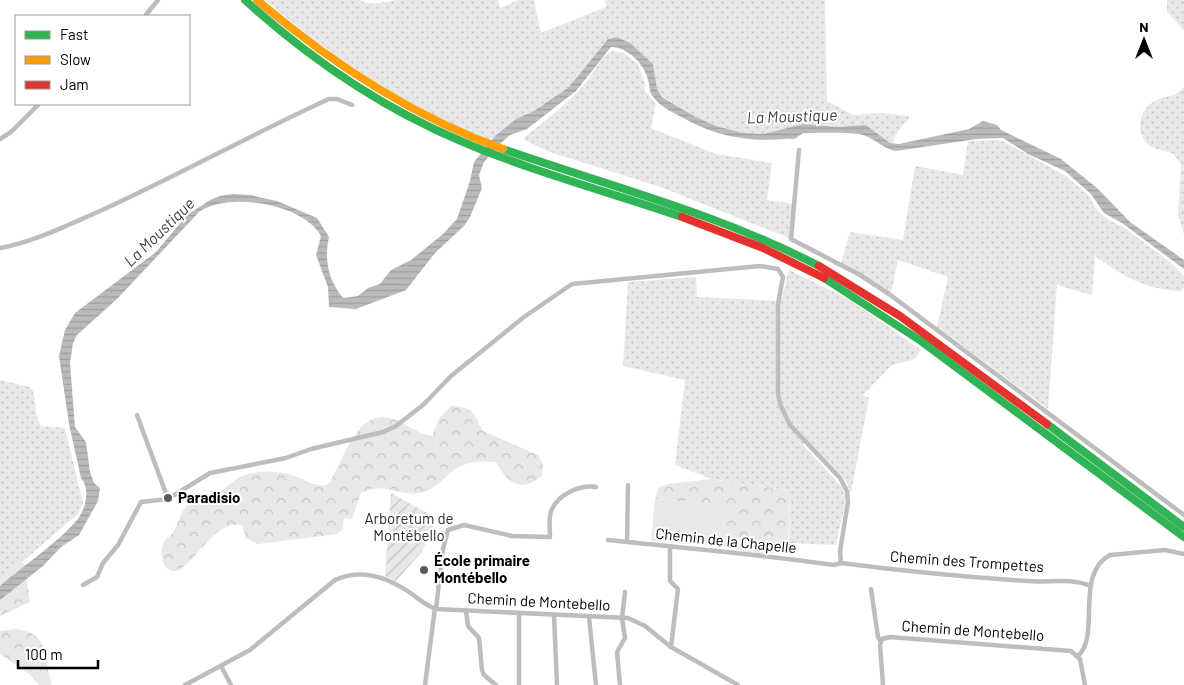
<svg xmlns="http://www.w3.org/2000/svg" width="1184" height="685" viewBox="0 0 1184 685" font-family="Barlow,sans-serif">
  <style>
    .grass { fill: url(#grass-dots) }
    .forest { fill: url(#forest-crowns) }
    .garden { fill: url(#garden-furrows) }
    .pitch { fill: #e8e8e8 }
    .water { fill: url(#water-rules) }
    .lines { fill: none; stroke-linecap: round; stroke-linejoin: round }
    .street { stroke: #bdbdbd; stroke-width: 4.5 }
    .fast { stroke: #30b455; stroke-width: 8 }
    .slow { stroke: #ff9f0a; stroke-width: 8 }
    .jam { stroke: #e5322d; stroke-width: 8 }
    .poi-dot { fill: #595959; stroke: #fff; stroke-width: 2 }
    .labels { text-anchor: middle; stroke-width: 4; stroke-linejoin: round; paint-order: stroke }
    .poi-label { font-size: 15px; font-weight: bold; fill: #000; stroke: #fff; text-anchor: start }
    .park-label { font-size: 15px; fill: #2d2d2d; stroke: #fff }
    .street-label { font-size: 15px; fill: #000; stroke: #fff }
    .water-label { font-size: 16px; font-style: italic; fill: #3e3e3e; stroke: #fff }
  </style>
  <defs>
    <pattern id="grass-dots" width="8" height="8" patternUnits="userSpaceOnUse" patternTransform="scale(1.25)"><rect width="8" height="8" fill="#e8e8e8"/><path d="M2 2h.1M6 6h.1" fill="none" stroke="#c5c5c5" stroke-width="1.8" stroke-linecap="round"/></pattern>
    <pattern id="forest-crowns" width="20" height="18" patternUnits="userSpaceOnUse" patternTransform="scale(1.25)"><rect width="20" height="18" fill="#e8e8e8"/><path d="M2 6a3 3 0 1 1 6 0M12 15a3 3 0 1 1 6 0" fill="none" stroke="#c5c5c5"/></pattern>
    <pattern id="garden-furrows" width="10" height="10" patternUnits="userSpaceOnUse" patternTransform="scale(1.25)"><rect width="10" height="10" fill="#e8e8e8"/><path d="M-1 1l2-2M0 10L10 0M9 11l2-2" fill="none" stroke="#c5c5c5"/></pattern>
    <pattern id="water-rules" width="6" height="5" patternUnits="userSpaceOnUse" patternTransform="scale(1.25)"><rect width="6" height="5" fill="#bababa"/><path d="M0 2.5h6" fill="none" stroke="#9e9e9e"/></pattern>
  </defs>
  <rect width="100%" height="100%" fill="#fff"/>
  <g class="grass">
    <path d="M265,0H360C373,7 385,1 397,0C430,0 464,0 498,0L500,8L518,0H534L541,33L606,7L605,0H825L827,101L853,115L881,113L908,116L909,118L898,131L893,142L890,143L866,125L838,127L803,124L772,134H764L743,133L716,126L694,116L662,96L657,89L653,64L639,51L617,37L608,39L569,87L534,111L516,119L490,140C408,108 332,57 265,0Z"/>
    <polygon points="1167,0 1184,0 1184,30 1167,12"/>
    <path d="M613,51L623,53L638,64L645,83V91L656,104L651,128L716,154L772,163L767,200L793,204L789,238L660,187L547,151L523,139C545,120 570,103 588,80C595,71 601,55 613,51Z"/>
    <path d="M1184,87V234L1178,215L1181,165L1174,154C1167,151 1158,150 1152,147C1134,137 1138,111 1153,102C1167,93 1171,101 1184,87Z"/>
    <path d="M996,140L1003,141L1064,175L1087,194L1098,211L1107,219L1123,227L1169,261L1184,276V288L1181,291C1147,290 1122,276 1095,256L1092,295L1057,285L1048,409L937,327L948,277L898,260L891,293L841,263L850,232L903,240L915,166L963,175L968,141Z"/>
    <polygon points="789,270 848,299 921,350 915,359 892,365 863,395 869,398 851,493 845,480 807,442 802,444 842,487 846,499 836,545 789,543 790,491 712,479 675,465 685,380 623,366 628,282 696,277 697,297 781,301"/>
    <path d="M0,380L30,387C39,398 32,412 41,426L65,428L83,503L78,514L0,581Z"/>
  </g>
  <g class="forest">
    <path d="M451,406C475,407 473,414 483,431L538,455L543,465L542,476C520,493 508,484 496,462C482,461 466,461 454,470C444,477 438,487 426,491C403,500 385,480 361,493L352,519L344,518L343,529L337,534L258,544L246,538L242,525C211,518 189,579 170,570C160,566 160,548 165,540C168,537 171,536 173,532C178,525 180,514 185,508C193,499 205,499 216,494C223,491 227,486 234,481C250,469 274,470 292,475C302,478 317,489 328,484C334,481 349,432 369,421C394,408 409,433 432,436L440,417Z"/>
    <polygon points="712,479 790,491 788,552 786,554 746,552 722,546 725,505 655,499 659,487 669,484"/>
    <polygon points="18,560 24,563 30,602 0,616 0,581 8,574"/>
    <path d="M16,629C51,633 43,658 52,685H39L29,674L0,654V631Z"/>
  </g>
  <polygon class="garden" points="391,493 436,518 422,552 396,581 385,576"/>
  <polygon class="pitch" points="655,499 725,505 722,546 651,541"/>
  <path class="water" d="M617,37L630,43L653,64L657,89L662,97L694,116L716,126L743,133L764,134L803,124L838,127L866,125L890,143L899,144L969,129L983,121L997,125L1001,130L1061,159L1097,188L1130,222L1184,260V269L1122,223L1104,213L1091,194L1065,171L1028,154L1003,138L976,139L896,151C882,149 873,136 859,134C852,133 807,132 802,134C799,135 798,137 796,138C793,140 788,138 785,139C751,142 719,137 689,121C676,114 659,107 652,95C649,91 650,85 648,80C645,65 628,47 611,47L576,91L527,129L510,135L502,142L484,162L479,175L482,188L470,217L464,226L435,253L406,290L356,309L329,307L328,287L316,255L321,236C304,204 228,191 199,212L117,299L77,335L73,343L70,363L75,427L86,442L90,472L94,483L100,488L98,501L79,535L61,547L43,566L0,600V586C19,569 70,534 81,514C87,503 89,487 81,478L69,424L59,356L65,330L75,313L156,252L187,215L210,200L220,196L232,194L250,195L277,201L317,218L329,237C324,259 328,280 343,298L358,296L368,288L380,284L391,270L411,260L443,234L457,219L470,181L474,162L495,136L516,119L534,111L569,87L608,39Z"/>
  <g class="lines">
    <g class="street">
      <polyline points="145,16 158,0"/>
      <polyline points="0,139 11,132 39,104"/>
      <polyline points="799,150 791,239 860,275 889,294 1184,515"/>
      <path d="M0,248C34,242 68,225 100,211C177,176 252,134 329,99H337L352,105"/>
      <polyline points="137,415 168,499"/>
      <path d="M608,540C683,548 759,554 834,565L841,563C903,571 965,577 1027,581C1050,583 1069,577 1091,586"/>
      <polyline points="627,542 628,485"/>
      <polyline points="670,546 670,581 678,589 671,647"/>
      <polyline points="83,585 97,577 103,563 118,545 141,502 168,499 210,473 286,458 311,449 383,432 396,426 423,405 451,376 524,317 572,284 760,266 778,269 783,277 778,304 778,393 780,404 790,425 840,478 847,491 848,502 840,551 841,563"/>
      <polyline points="871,589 878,637 881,642"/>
      <path d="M436,609L443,549L448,530L464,525L512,536L550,537C550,529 548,516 552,509C559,494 581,484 596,487"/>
      <polyline points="466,611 468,626 479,638 482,670 484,675 496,685"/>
      <polyline points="554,615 557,685"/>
      <polyline points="589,617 596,685"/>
      <path d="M1078,656C1101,635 1074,574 1110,555L1165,550L1184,554"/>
      <polyline points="221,666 231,685"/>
      <path d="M185,685L250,650L335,580C361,568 387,577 409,592C418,598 426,606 436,609L628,618L645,626L671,647L738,685"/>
      <polyline points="425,685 435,608"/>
      <polyline points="519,685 519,614"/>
      <polyline points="620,685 617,652 625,638 622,618 625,592"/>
      <polyline points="883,685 880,645 882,639 890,637 1071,651 1080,659 1085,685"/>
    </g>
    <g class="fast">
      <path d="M245,0C310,59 382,108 463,142C534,172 609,192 682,217"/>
      <path d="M503,149C609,186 719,214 819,266"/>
      <polyline points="824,278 921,341 1184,537"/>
      <polyline points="1047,424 1184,527"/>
    </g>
    <path class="slow" d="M257,0C331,63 411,116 503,149"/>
    <g class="jam">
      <polyline points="682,217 763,248 824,278"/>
      <polyline points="819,266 900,316 1047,424"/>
    </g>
  </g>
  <g class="poi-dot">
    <circle cx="168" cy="498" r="5"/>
    <circle cx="424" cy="570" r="5"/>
  </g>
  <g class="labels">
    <g class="poi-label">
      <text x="178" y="503">Paradisio</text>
      <text x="434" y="566">École primaire<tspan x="434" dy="17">Montébello</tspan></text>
    </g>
    <g class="park-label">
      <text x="409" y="524">Arboretum de<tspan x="409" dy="17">Montébello</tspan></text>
    </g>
    <g class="street-label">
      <text transform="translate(726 541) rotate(6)" y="5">Chemin de la Chapelle</text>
      <text transform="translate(967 562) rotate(4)" y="5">Chemin des Trompettes</text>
      <text transform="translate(539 602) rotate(3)" y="5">Chemin de Montebello</text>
      <text transform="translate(973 631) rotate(4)" y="5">Chemin de Montebello</text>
    </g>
    <g class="water-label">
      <text transform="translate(792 116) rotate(-2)" y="6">La Moustique</text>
      <text transform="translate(159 232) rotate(-44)" y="6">La Moustique</text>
    </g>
  </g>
  <rect x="15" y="15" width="175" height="90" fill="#ffffff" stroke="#999999"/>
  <rect x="25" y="31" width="25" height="8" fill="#30b455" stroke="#999999"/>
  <text x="60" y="40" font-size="15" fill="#000000">Fast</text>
  <rect x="25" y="56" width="25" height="8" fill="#ff9f0a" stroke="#999999"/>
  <text x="60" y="65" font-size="15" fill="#000000">Slow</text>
  <rect x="25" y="81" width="25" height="8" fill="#e5322d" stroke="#999999"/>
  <text x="60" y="90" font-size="15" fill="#000000">Jam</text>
  <g transform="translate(1144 40)" stroke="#ffffff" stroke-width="4" paint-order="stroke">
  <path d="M0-4L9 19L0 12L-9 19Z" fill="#000000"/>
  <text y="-8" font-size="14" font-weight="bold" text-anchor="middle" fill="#000000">N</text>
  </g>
  <path d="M18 660v8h80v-8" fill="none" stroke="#000000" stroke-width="2.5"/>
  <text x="25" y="660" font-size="15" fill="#000000" stroke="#ffffff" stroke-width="4" paint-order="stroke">100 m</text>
</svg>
